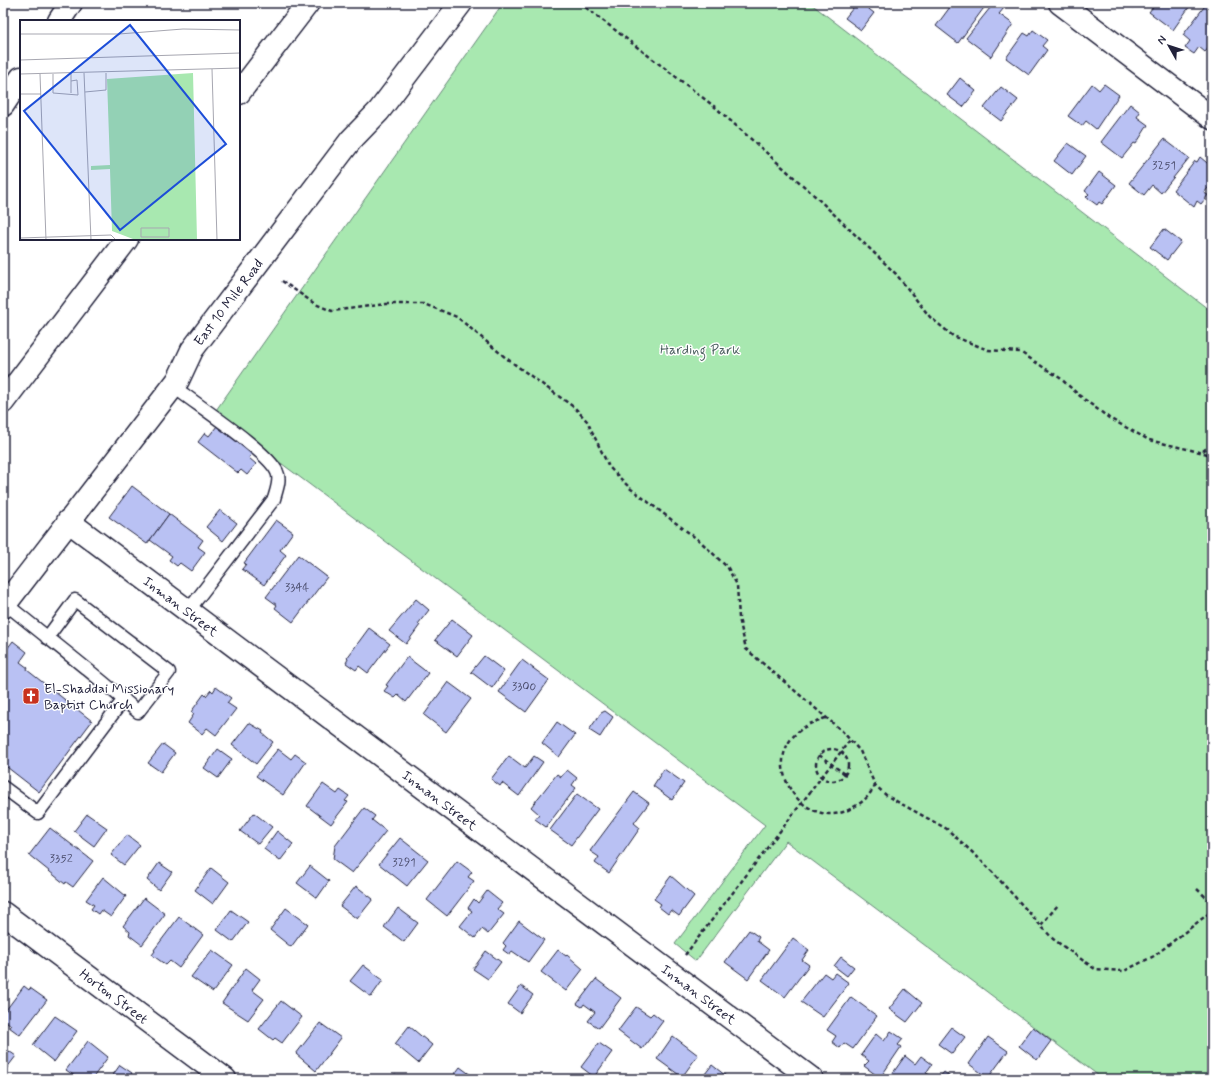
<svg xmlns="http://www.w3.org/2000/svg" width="1215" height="1082" viewBox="0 0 1215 1082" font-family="Mynerve,sans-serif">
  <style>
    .green { fill: #a8e8b0; stroke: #658576 }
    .building { fill: #b9c1f3; stroke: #22223b }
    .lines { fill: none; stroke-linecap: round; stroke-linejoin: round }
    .lane-casing { stroke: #22223b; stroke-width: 15 }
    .street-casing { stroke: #22223b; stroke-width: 25 }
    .secondary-casing { stroke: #22223b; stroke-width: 25 }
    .highway-casing { stroke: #22223b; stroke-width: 25 }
    .path { stroke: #22223b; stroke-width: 2.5; stroke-dasharray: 4 3; stroke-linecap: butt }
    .lane { stroke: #fff; stroke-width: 12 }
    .street { stroke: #fff; stroke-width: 22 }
    .secondary { stroke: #fff; stroke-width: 22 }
    .highway { stroke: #fff; stroke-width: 22 }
    .labels { text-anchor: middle; stroke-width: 3; stroke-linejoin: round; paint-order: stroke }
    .number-label { font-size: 12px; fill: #484a69 }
    .street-label { font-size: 14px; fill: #22223b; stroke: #fff }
    .park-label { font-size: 14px; fill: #4a5d5e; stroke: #fff }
    .poi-label { font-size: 14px; fill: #22223b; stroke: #fff; text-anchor: start }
    .inset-road { fill: none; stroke: #a7a7b1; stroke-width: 1 }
    .view { fill: #1d4ed8; fill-opacity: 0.15; stroke: #1d4ed8; stroke-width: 2 }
    .inset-edge { fill: none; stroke: #22223b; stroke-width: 2 }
  </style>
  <rect width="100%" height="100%" fill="#fff"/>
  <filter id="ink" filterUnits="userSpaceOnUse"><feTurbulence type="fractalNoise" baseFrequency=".025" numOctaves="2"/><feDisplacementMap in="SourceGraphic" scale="8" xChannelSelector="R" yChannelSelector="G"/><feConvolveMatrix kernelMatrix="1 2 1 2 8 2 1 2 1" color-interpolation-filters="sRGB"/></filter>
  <g filter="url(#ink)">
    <polygon class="green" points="503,3 810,3 1212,312 1212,1079 1103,1079 786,841 696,961 675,944 765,825 214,413"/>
    <g class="building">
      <polygon points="857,3 861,3 874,13 861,30 845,18"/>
      <polygon points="953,3 983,3 986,5 958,43 936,26"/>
      <polygon points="994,3 997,3 1004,8 999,14 1013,24 991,57 966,38"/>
      <polygon points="1127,3 1141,3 1140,5 1138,3 1134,8"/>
      <polygon points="1156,3 1192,3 1173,30 1149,12"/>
      <polygon points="1207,3 1212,3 1212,44 1205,52 1199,47 1194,54 1185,48 1190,41 1183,35"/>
      <polygon points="1033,30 1047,40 1042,46 1047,50 1029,75 1006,58 1024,33 1029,36"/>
      <polygon points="960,78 976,91 963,107 947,95"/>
      <polygon points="1092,84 1099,90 1104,84 1119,95 1096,129 1086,121 1082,126 1068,116"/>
      <polygon points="1001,87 1018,100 1001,121 984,108"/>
      <polygon points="1130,104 1140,112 1137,117 1148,125 1136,144 1134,143 1122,158 1101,142"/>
      <polygon points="1164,139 1189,158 1161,193 1152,185 1144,195 1129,183"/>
      <polygon points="1068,143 1086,156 1072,175 1054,161"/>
      <polygon points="1200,157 1212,167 1210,172 1212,174 1212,183 1204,193 1208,195 1201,204 1197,201 1194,207 1173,190 1195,161 1197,162"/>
      <polygon points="1099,172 1116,185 1102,204 1099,202 1097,205 1086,197 1089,194 1085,191"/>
      <polygon points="1164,229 1181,242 1167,260 1150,247"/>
      <polygon points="217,426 252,453 249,458 256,464 247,475 241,470 238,473 198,442 205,433 209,436"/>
      <polygon points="132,486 169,514 147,544 109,517"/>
      <polygon points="220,510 237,523 223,541 206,527"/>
      <polygon points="169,514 203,540 198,547 205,552 191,571 180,563 177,566 169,560 172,556 150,540"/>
      <polygon points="276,520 293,532 280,550 286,555 264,585 242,569 246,564 244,563"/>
      <polygon points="298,555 327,577 293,622 275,608 277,605 266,597"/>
      <polygon points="416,599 429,610 418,624 420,625 406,644 389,631"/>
      <polygon points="452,619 473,635 457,656 435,640"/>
      <polygon points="369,628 390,644 368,673 359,666 356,670 346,663 348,659 347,658"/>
      <polygon points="13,641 27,652 20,662 28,668 27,670 92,721 39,792 3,764 3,654"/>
      <polygon points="484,656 504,671 492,688 471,672"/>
      <polygon points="407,657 428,673 406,702 398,695 395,698 384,691 388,686 386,685"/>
      <polygon points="522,660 549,680 526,712 499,692"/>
      <polygon points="448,682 471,699 446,732 424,715"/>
      <polygon points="216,687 231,698 227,703 236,709 216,735 207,728 202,734 188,723 194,714 191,712 204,694 206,696 211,690 213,692"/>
      <polygon points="605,711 613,717 600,737 589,730 601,713"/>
      <polygon points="557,722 575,735 559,757 542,743"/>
      <polygon points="249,723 263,731 262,733 273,742 256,764 232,745"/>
      <polygon points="163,744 175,753 161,772 148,763"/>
      <polygon points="218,749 232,759 218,778 204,768"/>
      <polygon points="278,749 291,759 295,754 306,762 283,795 256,776"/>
      <polygon points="509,756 525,768 534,756 543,762 519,796 502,783 500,786 491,779"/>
      <polygon points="664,769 684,783 672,800 653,786"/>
      <polygon points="567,770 577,778 572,785 576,788 546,827 535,819 539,814 531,807 557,774 561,777"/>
      <polygon points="323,784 337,794 340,790 349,796 345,801 348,802 331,824 307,806"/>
      <polygon points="634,792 649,803 634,823 640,828 609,873 595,863 599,857 590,851"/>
      <polygon points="577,794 598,809 571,845 550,830"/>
      <polygon points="364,808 375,816 372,820 386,831 352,873 333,859 335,846"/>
      <polygon points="254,813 272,827 258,844 240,831"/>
      <polygon points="87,814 107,828 94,846 74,831"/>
      <polygon points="50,828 93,861 73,887 66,882 65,884 29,855"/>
      <polygon points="277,831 293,844 280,861 264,849"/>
      <polygon points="127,835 140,845 124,865 111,855"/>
      <polygon points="400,838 428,860 407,886 379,864"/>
      <polygon points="457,861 472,872 468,877 474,881 447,916 427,900"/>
      <polygon points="159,863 172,872 159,890 147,880"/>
      <polygon points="310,866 329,881 317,898 297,883"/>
      <polygon points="211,868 229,882 213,904 195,890"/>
      <polygon points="671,876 694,896 679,916 671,910 668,914 659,907 661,904 654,899"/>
      <polygon points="103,877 126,896 111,917 101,910 98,914 91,909 94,905 86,900"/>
      <polygon points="356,886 373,899 357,919 340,906"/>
      <polygon points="487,891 502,903 497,909 504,914 488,934 482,929 475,938 460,926 472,911 468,908 474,899 478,903"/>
      <polygon points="144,898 165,914 142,945 129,935 130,932 123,926"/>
      <polygon points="286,908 308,924 291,947 270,930"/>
      <polygon points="398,908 418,923 404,942 384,927"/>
      <polygon points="231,910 248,922 233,942 217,930"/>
      <polygon points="179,917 203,935 179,968 170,961 166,965 152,955 155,951 154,950"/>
      <polygon points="519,921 544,940 528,962 512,951 510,955 503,950 506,946 503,943"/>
      <polygon points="749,930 759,937 757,941 769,950 748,979 725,962"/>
      <polygon points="793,938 809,950 802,960 809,965 785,997 762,980"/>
      <polygon points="212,950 233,965 213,992 191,977"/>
      <polygon points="558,950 566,956 567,955 583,969 566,991 541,972"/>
      <polygon points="486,951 501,962 488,979 473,969"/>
      <polygon points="841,957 854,967 847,976 834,966"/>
      <polygon points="363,965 383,980 371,997 350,981"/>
      <polygon points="246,968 260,979 252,990 264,999 248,1020 222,1003"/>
      <polygon points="824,973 831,978 835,973 849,983 823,1017 801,1002"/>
      <polygon points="3,976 10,981 3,990"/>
      <polygon points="596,979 621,998 599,1028 588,1021 595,1012 584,1004 582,1007 577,1004"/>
      <polygon points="24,986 29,990 30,988 47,1000 20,1035 9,1027 11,1025 3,1019 3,1014"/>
      <polygon points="521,986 533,995 520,1013 508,1004"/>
      <polygon points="905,989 922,1003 907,1022 889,1009"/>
      <polygon points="851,997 877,1016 853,1049 844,1043 840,1048 832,1042 836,1036 827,1030"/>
      <polygon points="281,1001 302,1017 282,1043 275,1038 273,1040 259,1029"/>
      <polygon points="636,1007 650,1016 653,1013 663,1021 642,1049 618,1031"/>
      <polygon points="55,1016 77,1031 54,1062 33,1045"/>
      <polygon points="320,1023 341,1038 316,1071 296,1054"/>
      <polygon points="409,1026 432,1045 418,1063 395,1044"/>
      <polygon points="951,1027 965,1037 952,1054 938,1044"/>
      <polygon points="1033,1027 1051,1041 1037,1060 1019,1046"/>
      <polygon points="891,1031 903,1039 898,1045 901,1047 880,1078 864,1066 869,1061 861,1055 876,1034 884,1041"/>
      <polygon points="673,1036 698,1055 682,1077 657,1059"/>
      <polygon points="988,1037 1008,1051 988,1078 969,1064"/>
      <polygon points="88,1041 108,1057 92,1079 74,1079 76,1077 66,1070"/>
      <polygon points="599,1043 612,1052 594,1077 581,1067"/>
      <polygon points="3,1047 16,1056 3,1073"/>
      <polygon points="905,1056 915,1064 921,1056 932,1064 926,1073 930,1075 927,1079 892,1079 890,1077"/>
      <polygon points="120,1065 132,1073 131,1075 136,1079 110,1079"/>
      <polygon points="712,1065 730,1079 701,1079"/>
      <polygon points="460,1067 475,1078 475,1079 451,1079"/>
      <polygon points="944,1072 953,1079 938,1079"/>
      <polygon points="395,1074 401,1079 391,1079"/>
      <polygon points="635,1074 642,1079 631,1079"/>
    </g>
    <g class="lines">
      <g class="lane-casing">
        <g id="lane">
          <path d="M173,386C194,403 268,451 277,472C281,480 276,491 274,499L188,611"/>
          <path d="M6,604C50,640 95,674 138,712L169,672L75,600L47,638"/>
          <polyline points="3,787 38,813 124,699"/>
        </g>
      </g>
      <g class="street-casing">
        <g id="street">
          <polyline points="1060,3 1212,118"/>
          <polyline points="68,521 812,1079"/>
          <polyline points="3,913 225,1079"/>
        </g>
      </g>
      <g class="secondary-casing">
        <g id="secondary">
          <polyline points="59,21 71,3"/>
          <polyline points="3,105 21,78"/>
          <polyline points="3,607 178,380 192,350 351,140 379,111 461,3"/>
        </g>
      </g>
      <g class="highway-casing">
        <g id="highway">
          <polyline points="239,93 308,3"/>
          <polyline points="3,402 127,239"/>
        </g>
      </g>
      <g class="path">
        <polyline points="580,3 715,107 815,196 896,274 930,317 953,336 988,350 1020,352 1060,378 1080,396 1109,418 1149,440 1212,455"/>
        <polyline points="282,281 315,304 332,311 386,304 424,304 457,317 506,358 575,408 587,421 609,467 631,489 701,542 728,568 737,585 739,618 746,649 842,731 860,751 875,785 887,796 947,829 985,864 1053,939 1095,969 1124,971 1154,956 1212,911"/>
        <polyline points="1203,451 1212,444"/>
        <path d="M826,718C741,741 799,839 852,808C863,802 869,797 875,785"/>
        <circle cx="832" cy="765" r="16"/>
        <polyline points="819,755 845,774"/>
        <polyline points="1197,889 1212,903"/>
        <polyline points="1041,925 1058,905"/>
        <polyline points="685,955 850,740"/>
      </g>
      <use href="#lane" class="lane"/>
      <use href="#street" class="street"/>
      <use href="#secondary" class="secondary"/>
      <use href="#highway" class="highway"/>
    </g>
  </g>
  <defs>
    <g id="church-square" transform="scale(0.9)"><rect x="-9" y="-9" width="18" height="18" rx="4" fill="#c8321e" stroke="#fff"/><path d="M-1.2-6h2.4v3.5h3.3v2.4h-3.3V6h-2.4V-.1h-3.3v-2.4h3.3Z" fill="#fff"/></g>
  </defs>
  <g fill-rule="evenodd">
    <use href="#church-square" x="31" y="696"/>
  </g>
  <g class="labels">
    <g class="number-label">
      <text x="1164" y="169">3251</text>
      <text x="297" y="591">3344</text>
      <text x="524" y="690">3300</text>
      <text x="61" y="862">3352</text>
      <text x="404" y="866">3291</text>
    </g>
    <g class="street-label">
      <text transform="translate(228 302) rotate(-53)" y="5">East 10 Mile Road</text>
      <text transform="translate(181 606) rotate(37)" y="5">Inman Street</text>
      <text transform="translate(440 800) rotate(37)" y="5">Inman Street</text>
      <text transform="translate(699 994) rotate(37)" y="5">Inman Street</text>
      <text transform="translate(114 996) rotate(37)" y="5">Horton Street</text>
    </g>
    <g class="park-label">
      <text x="700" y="354">Harding Park</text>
    </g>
    <g class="poi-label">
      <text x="44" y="693">El-Shaddai Missionary<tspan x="44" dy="16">Baptist Church</tspan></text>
    </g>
  </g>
  <g transform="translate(20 20)">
    <rect width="220" height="220" fill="#fff"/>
    <path d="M173,53L177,220L113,219L92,211L90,149L71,150V146L90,145L87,59Z" fill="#a8e8b0"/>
    <path class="inset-road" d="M0,14H99L163,9L220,10M0,40L220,33M192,49L197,220M64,53L71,220M0,54L220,48M20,54L26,220M33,54V73L58,75L57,60L51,61M51,54V73M65,72L86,70V53M0,74H21M121,208H149V217H121ZM0,218L91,215L96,220"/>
    <path class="view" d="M110,5L206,124L100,210L4,91Z"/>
    <rect width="220" height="220" class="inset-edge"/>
  </g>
  <rect width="1215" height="1082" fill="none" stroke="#fff" stroke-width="16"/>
  <rect x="8" y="8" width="1199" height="1066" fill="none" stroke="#22223b" stroke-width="1.5" filter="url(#ink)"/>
  <g transform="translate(1169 46) rotate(309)" stroke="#ffffff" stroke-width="3" paint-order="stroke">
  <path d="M0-3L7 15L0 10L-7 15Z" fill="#22223b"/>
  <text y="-6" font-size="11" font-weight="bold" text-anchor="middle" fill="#22223b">N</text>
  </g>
</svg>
